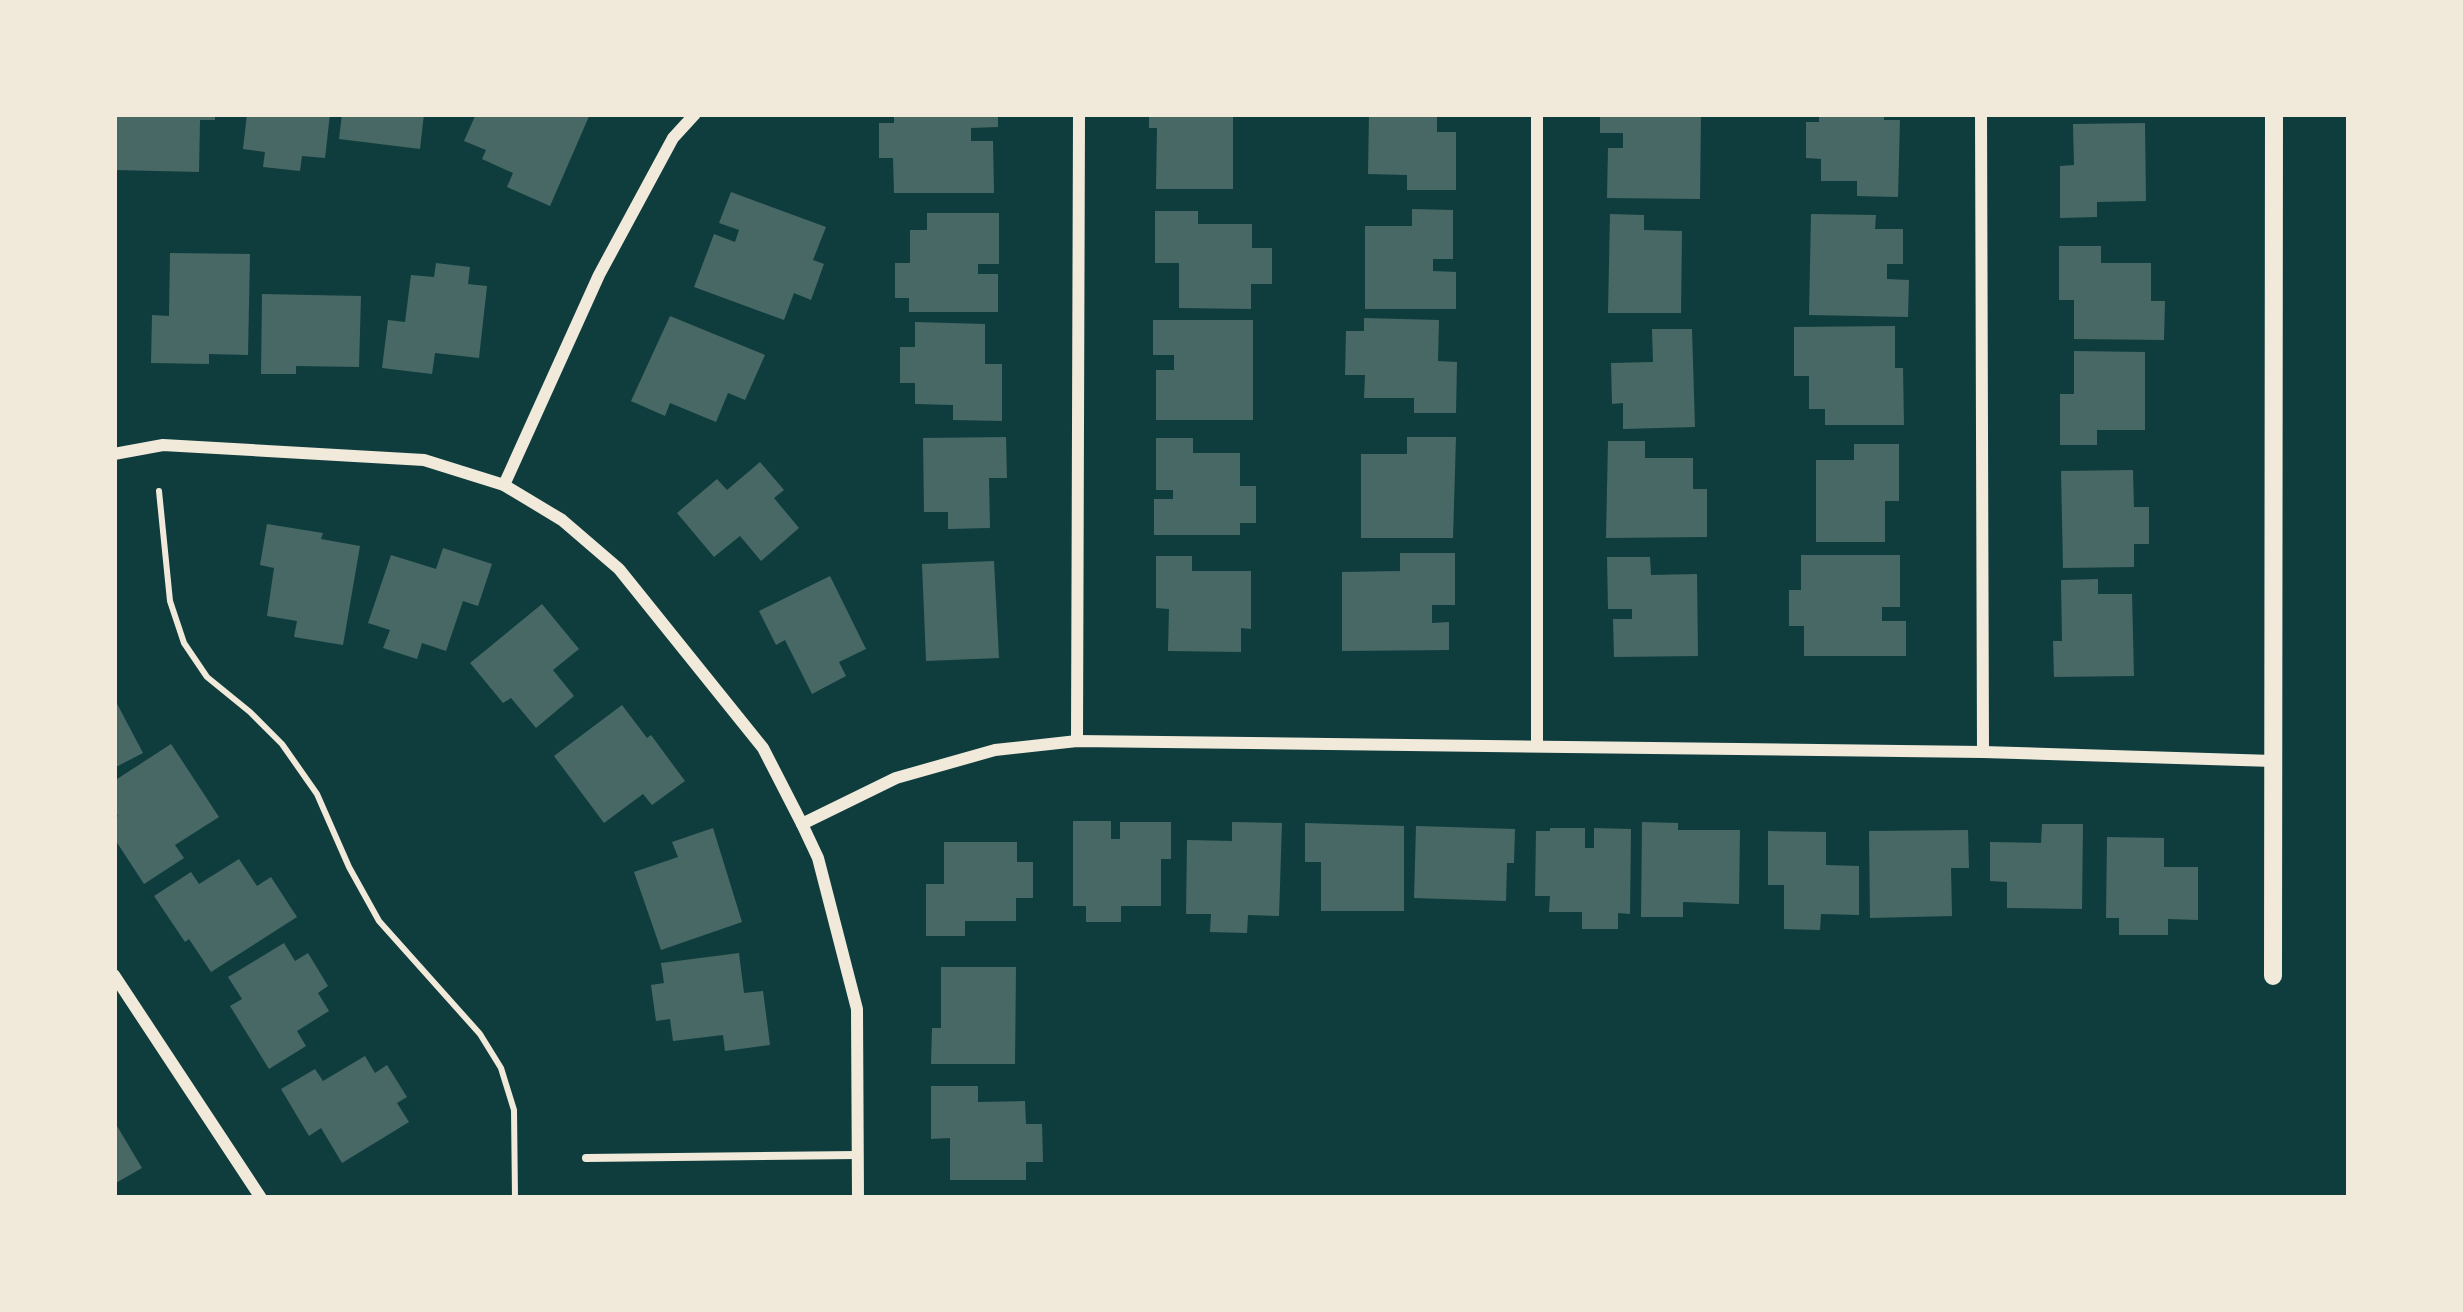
<svg xmlns="http://www.w3.org/2000/svg" width="2463" height="1312" viewBox="0 0 2463 1312" font-family="'Space Grotesk',sans-serif">
  <style>
    .building { fill: #486865 }
    .lines { fill: none; stroke-linecap: round; stroke-linejoin: round }
    .path { stroke: #f1e9da; stroke-width: 6 }
    .service { stroke: #f1e9da; stroke-width: 8 }
    .minor { stroke: #f1e9da; stroke-width: 12 }
    .tertiary { stroke: #f1e9da; stroke-width: 18 }
  </style>
  <rect width="100%" height="100%" fill="#0f3d3e"/>
  <g class="building">
    <polygon points="114,114 215,114 215,120 200,120 199,172 114,170"/>
    <polygon points="247,114 330,114 325,158 302,156 300,171 263,167 265,152 243,149"/>
    <polygon points="342,114 424,114 420,149 339,139"/>
    <polygon points="476,114 590,114 550,206 507,187 513,173 482,159 486,150 464,141"/>
    <polygon points="894,114 998,114 998,127 971,128 971,141 993,141 994,193 894,193 893,158 879,158 879,123 894,123"/>
    <polygon points="1149,114 1233,114 1233,189 1156,189 1157,128 1149,128"/>
    <polygon points="1369,114 1437,114 1437,132 1456,132 1456,190 1407,190 1407,175 1368,174"/>
    <polygon points="1600,114 1701,114 1700,199 1607,198 1608,148 1623,148 1623,133 1600,133"/>
    <polygon points="1819,114 1884,114 1884,120 1900,120 1898,197 1857,196 1857,181 1821,181 1821,159 1806,158 1806,122 1819,122"/>
    <polygon points="2145,123 2146,201 2097,202 2097,217 2060,218 2060,166 2074,165 2073,124"/>
    <polygon points="731,192 826,227 813,260 824,264 811,300 794,293 784,320 694,287 714,234 735,242 739,230 719,223"/>
    <polygon points="1412,209 1453,210 1453,259 1433,259 1433,271 1456,272 1456,309 1365,309 1365,226 1412,226"/>
    <polygon points="1155,211 1198,211 1198,224 1252,224 1252,248 1272,248 1272,284 1251,284 1251,309 1179,308 1179,263 1155,263"/>
    <polygon points="927,213 999,213 999,264 978,264 978,274 998,274 998,312 909,312 909,298 895,298 895,263 910,263 910,230 927,230"/>
    <polygon points="1610,214 1644,215 1644,230 1682,231 1681,313 1608,313"/>
    <polygon points="1811,214 1876,215 1875,229 1903,229 1903,264 1887,264 1887,279 1909,280 1908,317 1809,315"/>
    <polygon points="2059,246 2101,246 2101,263 2151,263 2151,301 2165,301 2164,340 2074,339 2074,300 2059,300"/>
    <polygon points="170,253 250,254 248,355 209,354 209,364 151,363 152,315 169,316"/>
    <polygon points="436,263 470,267 468,284 487,286 479,358 435,353 432,374 382,368 388,320 405,322 411,275 434,277"/>
    <polygon points="262,294 361,296 359,367 296,366 296,374 261,374"/>
    <polygon points="670,316 765,355 745,400 728,393 716,422 670,403 665,416 631,401"/>
    <polygon points="1364,318 1439,320 1438,361 1457,362 1456,413 1414,413 1414,398 1364,398 1365,375 1345,375 1346,331 1364,331"/>
    <polygon points="1153,320 1253,320 1253,420 1156,420 1156,370 1174,370 1174,355 1153,355"/>
    <polygon points="915,322 985,324 985,364 1002,364 1002,421 953,420 953,405 915,404 915,383 900,383 900,347 915,347"/>
    <polygon points="1895,326 1895,368 1903,368 1904,425 1825,425 1825,409 1809,409 1809,376 1794,376 1794,327"/>
    <polygon points="1652,329 1692,329 1695,427 1623,429 1623,403 1612,404 1611,363 1653,362"/>
    <polygon points="2074,351 2145,352 2145,430 2097,430 2097,445 2060,445 2060,394 2074,394"/>
    <polygon points="1006,437 1007,478 989,478 990,528 948,529 948,512 924,512 923,438"/>
    <polygon points="1407,437 1456,437 1453,538 1361,538 1361,454 1407,454"/>
    <polygon points="1156,438 1193,438 1193,453 1240,453 1240,486 1256,486 1256,523 1240,523 1240,535 1154,535 1154,499 1173,499 1173,490 1156,490"/>
    <polygon points="1608,441 1645,441 1645,458 1693,458 1693,489 1707,489 1707,537 1606,538"/>
    <polygon points="1854,444 1899,444 1899,501 1885,501 1885,542 1816,542 1816,460 1854,460"/>
    <polygon points="760,462 784,490 774,498 799,528 761,561 740,536 714,557 677,513 717,479 727,490"/>
    <polygon points="2133,470 2134,507 2149,507 2149,544 2134,544 2134,567 2063,568 2061,471"/>
    <polygon points="267,524 323,533 321,539 360,546 343,645 294,637 297,621 267,616 274,568 260,565"/>
    <polygon points="443,548 492,564 478,606 463,601 446,651 422,643 417,659 383,648 390,630 368,623 391,555 436,569"/>
    <polygon points="1400,553 1455,553 1455,605 1432,605 1432,623 1449,622 1449,650 1342,651 1342,572 1400,571"/>
    <polygon points="1801,555 1900,555 1900,607 1882,607 1882,621 1906,621 1906,656 1804,656 1804,626 1789,626 1789,590 1801,590"/>
    <polygon points="1156,556 1192,556 1192,571 1251,571 1251,629 1241,628 1241,652 1168,651 1169,609 1156,608"/>
    <polygon points="1607,557 1650,557 1651,575 1697,574 1698,656 1614,657 1613,619 1632,619 1632,609 1608,609"/>
    <polygon points="994,561 999,658 926,661 922,564"/>
    <polygon points="830,576 866,649 839,662 846,676 812,694 785,640 776,645 759,611"/>
    <polygon points="2098,579 2098,594 2132,594 2134,676 2054,677 2053,641 2062,641 2061,580"/>
    <polygon points="542,604 579,649 553,670 574,696 536,728 511,698 503,703 470,663"/>
    <polygon points="114,698 143,753 114,768"/>
    <polygon points="622,705 647,738 651,735 685,781 652,805 643,794 604,823 554,756"/>
    <polygon points="171,744 219,817 175,845 184,858 144,884 114,838 114,819 118,816 114,811 114,781"/>
    <polygon points="1073,821 1111,821 1111,839 1120,839 1120,822 1171,822 1171,859 1161,859 1161,906 1121,906 1121,922 1086,922 1086,906 1073,906"/>
    <polygon points="1232,822 1282,823 1279,916 1248,915 1247,933 1210,932 1211,914 1186,914 1187,840 1232,841"/>
    <polygon points="1642,822 1678,823 1678,830 1740,830 1739,904 1683,902 1683,917 1641,917"/>
    <polygon points="1305,823 1404,826 1404,911 1321,911 1321,862 1305,862"/>
    <polygon points="2042,824 2083,824 2082,909 2007,908 2007,882 1990,881 1990,842 2041,843"/>
    <polygon points="1416,826 1515,829 1514,863 1507,863 1506,901 1414,898"/>
    <polygon points="713,828 742,922 661,950 634,872 678,857 672,842"/>
    <polygon points="1550,828 1585,828 1585,848 1594,848 1594,828 1631,829 1630,914 1618,913 1618,929 1582,929 1582,912 1549,912 1550,896 1535,896 1536,831 1550,831"/>
    <polygon points="1968,830 1969,868 1951,868 1952,916 1870,918 1869,831"/>
    <polygon points="1768,831 1826,832 1826,865 1859,866 1859,915 1821,914 1820,930 1784,929 1784,885 1768,885"/>
    <polygon points="2107,837 2164,838 2164,867 2198,867 2198,920 2168,919 2168,935 2119,935 2119,918 2106,918"/>
    <polygon points="944,842 1017,842 1017,862 1033,862 1033,898 1016,898 1016,921 965,921 965,936 926,936 926,884 944,884"/>
    <polygon points="239,859 257,886 271,877 297,917 211,972 189,939 185,942 154,896 191,872 199,884"/>
    <polygon points="284,943 295,961 308,953 328,986 318,993 329,1011 297,1031 306,1046 269,1069 230,1006 242,999 228,977"/>
    <polygon points="739,953 744,993 763,991 770,1045 725,1051 723,1035 673,1041 670,1019 656,1021 651,985 664,983 661,963"/>
    <polygon points="941,967 1016,967 1015,1064 931,1064 932,1028 941,1028"/>
    <polygon points="365,1056 375,1073 387,1065 407,1097 397,1103 409,1122 342,1163 321,1128 309,1136 281,1089 315,1069 323,1081"/>
    <polygon points="931,1086 978,1086 978,1102 1025,1101 1026,1124 1042,1124 1043,1162 1026,1162 1026,1180 950,1180 950,1138 931,1139"/>
    <polygon points="114,1121 142,1168 114,1184"/>
  </g>
  <g class="lines">
    <polyline class="path" points="159,491 170,601 184,643 207,677 250,712 282,744 317,794 349,867 379,921 480,1034 501,1068 514,1110 515,1198"/>
    <polyline class="service" points="586,1158 857,1155"/>
    <g class="minor">
      <polyline points="1981,114 1983,752"/>
      <polyline points="114,454 163,445 424,460 504,485 562,520 619,569 763,748 802,824 896,778 995,750 1077,741 1983,752 2273,761"/>
      <polyline points="504,485 599,275 673,138 695,114"/>
      <polyline points="1077,741 1079,114"/>
      <polyline points="1537,746 1537,114"/>
      <polyline points="802,824 818,858 857,1009 858,1198"/>
      <polyline points="114,975 261,1198"/>
    </g>
    <polyline class="tertiary" points="2273,976 2274,114"/>
  </g>
  <rect width="2463" height="1312" fill="none" stroke="#f1e9da" stroke-width="234"/>
</svg>
